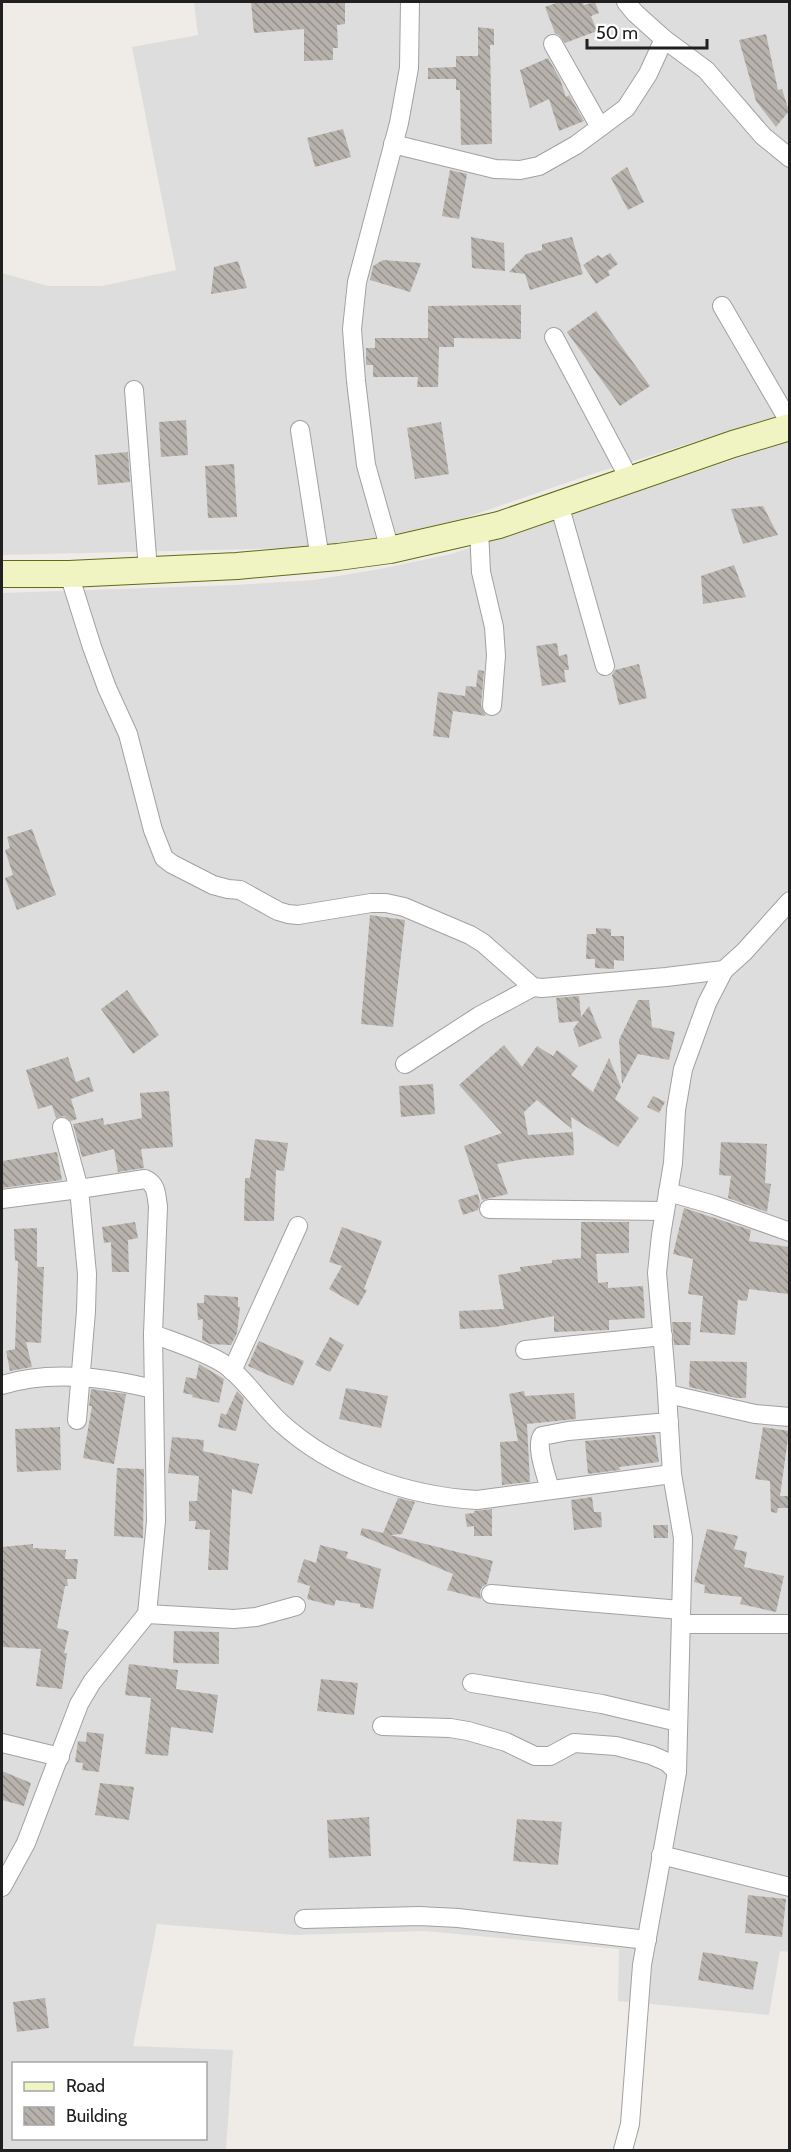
<svg xmlns="http://www.w3.org/2000/svg" width="791" height="2152" viewBox="0 0 791 2152" font-family="Cabin,sans-serif">
  <style>
    .residential { fill: #dedddd; fill-rule: evenodd }
    .building { fill: url(#building-back-hatch) }
    .lines { fill: none; stroke-linecap: round; stroke-linejoin: round }
    .street-casing { stroke: #a1a1a1; stroke-width: 20 }
    .secondary-casing { stroke: #616b12; stroke-width: 28 }
    .street { stroke: #fff; stroke-width: 18 }
    .secondary { stroke: #f0f3c2; stroke-width: 26 }
  </style>
  <defs>
    <pattern id="building-back-hatch" width="6" height="6" patternUnits="userSpaceOnUse" patternTransform="scale(1.5)"><rect width="6" height="6" fill="#b8b2ad"/><path d="M-1 5l2 2M0 0l6 6M5-1l2 2" fill="none" stroke="#95908c"/></pattern>
  </defs>
  <rect width="100%" height="100%" fill="#efece7"/>
  <g class="residential">
    <polygon points="194,2 789,2 789,412 589,475 462,519 371,540 298,548 2,555 2,273 48,286 102,286 176,270 132,47 198,35"/>
    <path d="M789,441L790,1952L780,1951L769,2015L618,2001L619,1949L425,1931L295,1935L157,1924L133,2046L233,2050L226,2150H2V593L235,585L314,580L380,569L451,554ZM14,2064H206V2138H14Z"/>
  </g>
  <g class="building">
    <polygon points="251,2 345,2 345,24 337,25 338,48 333,48 333,60 304,61 304,29 254,33"/>
    <polygon points="559,2 582,2 584,5 595,2 599,13 591,16 597,31 565,43 559,35 555,33 545,7"/>
    <polygon points="478,27 494,29 494,45 490,45 492,144 461,145 460,90 456,90 456,79 428,79 428,68 456,67 456,56 478,56"/>
    <polygon points="766,34 778,90 782,89 789,111 776,127 756,101 739,40"/>
    <polygon points="548,58 560,79 566,97 569,95 584,121 559,131 549,99 530,108 520,70"/>
    <polygon points="343,129 351,157 315,167 307,138"/>
    <polygon points="627,167 644,202 628,210 611,178"/>
    <polygon points="450,170 467,174 459,219 442,216"/>
    <polygon points="471,237 504,243 505,271 472,268"/>
    <polygon points="572,237 583,274 530,290 525,274 509,272 526,254 542,250 542,244"/>
    <polygon points="610,253 618,264 608,271 610,275 596,284 583,265 598,255 602,258"/>
    <polygon points="383,260 421,263 410,292 370,280 373,266"/>
    <polygon points="238,261 247,288 211,294 214,267"/>
    <polygon points="521,305 521,339 454,338 454,347 439,347 438,387 417,387 418,377 373,377 373,365 366,365 366,348 375,348 375,338 428,338 428,306"/>
    <polygon points="596,311 650,386 620,406 567,332"/>
    <polygon points="186,420 188,455 161,457 159,422"/>
    <polygon points="441,422 449,474 415,479 407,428"/>
    <polygon points="128,452 130,482 98,485 95,455"/>
    <polygon points="234,464 237,517 208,518 205,466"/>
    <polygon points="763,506 778,535 743,544 731,509"/>
    <polygon points="734,565 746,597 703,604 701,576"/>
    <polygon points="557,643 559,656 567,654 569,670 564,670 566,682 542,686 536,646"/>
    <polygon points="639,664 647,698 619,705 612,675 615,670"/>
    <polygon points="478,670 484,671 481,706 486,716 453,711 449,738 433,736 438,692 465,696 466,686 476,687"/>
    <polygon points="32,829 56,895 17,910 5,878 13,875 5,850 10,848 7,837"/>
    <polygon points="370,915 405,920 393,1027 361,1024"/>
    <polygon points="596,928 611,929 611,936 624,936 624,961 614,960 614,969 595,968 595,959 586,959 587,934 596,934"/>
    <polygon points="127,990 159,1035 133,1054 101,1009"/>
    <polygon points="579,996 581,1017 589,1006 602,1038 579,1047 573,1029 579,1021 559,1023 556,998"/>
    <polygon points="638,1000 649,1000 652,1027 675,1032 669,1060 638,1054 622,1084 619,1040"/>
    <polygon points="504,1045 522,1067 537,1046 553,1056 557,1050 578,1066 571,1075 593,1092 609,1058 621,1087 615,1099 639,1118 618,1147 571,1117 572,1129 537,1100 524,1112 528,1135 573,1132 574,1155 524,1159 497,1164 508,1194 482,1200 464,1146 502,1133 459,1085"/>
    <polygon points="68,1057 76,1082 89,1077 94,1091 71,1099 77,1119 71,1121 64,1116 56,1118 52,1105 38,1109 26,1070"/>
    <polygon points="433,1084 435,1114 401,1117 399,1086"/>
    <polygon points="169,1091 173,1147 141,1149 144,1168 118,1172 114,1149 82,1157 73,1124 103,1118 104,1125 142,1118 140,1093"/>
    <polygon points="653,1096 665,1102 659,1113 647,1107"/>
    <polygon points="255,1139 288,1143 284,1171 276,1170 274,1221 244,1221 245,1178 250,1178"/>
    <polygon points="721,1142 767,1144 765,1183 771,1184 767,1212 728,1198 731,1176 719,1175"/>
    <polygon points="57,1152 62,1180 2,1188 2,1161"/>
    <polygon points="478,1194 480,1202 478,1210 463,1215 458,1200"/>
    <polygon points="684,1208 751,1230 749,1241 789,1247 788,1294 749,1289 747,1301 738,1300 735,1335 700,1332 703,1296 688,1294 693,1259 673,1254"/>
    <polygon points="135,1222 138,1238 128,1240 129,1272 112,1272 111,1242 104,1243 102,1227"/>
    <polygon points="581,1222 629,1222 629,1253 596,1254 598,1283 608,1282 608,1288 643,1286 645,1318 609,1320 609,1330 554,1332 554,1316 495,1327 460,1329 459,1311 504,1309 498,1275 521,1271 520,1267 552,1263 552,1260 581,1258"/>
    <polygon points="342,1227 382,1241 364,1289 367,1290 358,1306 329,1289 342,1266 329,1262"/>
    <polygon points="37,1228 37,1267 44,1267 41,1343 26,1342 32,1367 10,1371 6,1351 15,1349 18,1261 15,1261 14,1229"/>
    <polygon points="204,1295 238,1297 238,1307 240,1307 237,1333 231,1345 210,1344 202,1340 203,1319 198,1320 197,1303 204,1303"/>
    <polygon points="672,1322 691,1322 690,1345 674,1345"/>
    <polygon points="330,1337 344,1345 330,1372 315,1365"/>
    <polygon points="259,1341 304,1361 293,1386 248,1366"/>
    <polygon points="690,1361 747,1362 746,1398 736,1398 689,1387"/>
    <polygon points="199,1364 224,1379 219,1403 192,1397 193,1395 183,1393 186,1377 196,1379"/>
    <polygon points="346,1388 388,1396 381,1428 339,1419"/>
    <polygon points="91,1389 126,1394 114,1464 83,1458 92,1406 89,1406"/>
    <polygon points="237,1391 244,1398 236,1431 218,1427 221,1413 226,1415"/>
    <polygon points="524,1391 525,1396 574,1393 576,1419 527,1424 530,1482 502,1485 500,1442 518,1441 509,1394"/>
    <polygon points="60,1427 61,1470 17,1472 15,1429"/>
    <polygon points="763,1427 789,1431 780,1496 789,1496 789,1508 778,1508 777,1513 771,1512 770,1481 755,1479"/>
    <polygon points="655,1435 659,1462 619,1467 620,1470 588,1474 585,1441"/>
    <polygon points="172,1437 204,1440 203,1451 259,1464 252,1494 232,1489 228,1570 208,1570 210,1530 195,1529 196,1521 189,1521 189,1501 197,1501 199,1476 168,1473"/>
    <polygon points="117,1468 144,1469 143,1538 114,1536"/>
    <polygon points="592,1497 594,1512 601,1512 602,1527 574,1530 571,1500"/>
    <polygon points="398,1498 415,1502 402,1534 390,1535 493,1561 487,1584 482,1587 480,1592 481,1599 447,1590 453,1574 360,1535 362,1528 383,1533"/>
    <polygon points="492,1509 492,1536 474,1536 474,1526 467,1527 465,1514 474,1513 474,1511"/>
    <polygon points="653,1525 668,1525 668,1538 654,1538"/>
    <polygon points="707,1529 738,1536 734,1549 747,1552 744,1567 784,1576 776,1612 740,1604 742,1597 704,1593 705,1585 694,1582"/>
    <polygon points="33,1544 33,1548 66,1550 65,1559 78,1559 76,1579 67,1579 68,1586 65,1586 57,1628 69,1631 64,1653 67,1653 62,1689 36,1686 41,1649 2,1647 2,1547"/>
    <polygon points="320,1545 348,1552 346,1558 381,1569 373,1609 360,1607 360,1604 336,1600 334,1606 307,1599 310,1586 297,1582 304,1559 316,1563"/>
    <polygon points="174,1631 219,1632 219,1664 173,1663"/>
    <polygon points="129,1664 178,1670 176,1689 218,1695 213,1733 171,1727 168,1756 145,1754 151,1698 125,1695"/>
    <polygon points="321,1679 358,1683 354,1715 317,1711"/>
    <polygon points="87,1732 104,1734 99,1772 82,1770 83,1763 75,1762 78,1741 86,1742"/>
    <polygon points="2,1771 31,1783 24,1806 2,1800"/>
    <polygon points="100,1783 134,1787 129,1820 95,1815"/>
    <polygon points="369,1817 371,1856 329,1858 327,1820"/>
    <polygon points="517,1819 562,1822 558,1865 513,1861"/>
    <polygon points="748,1895 786,1899 782,1937 745,1933"/>
    <polygon points="703,1952 758,1962 753,1990 698,1980"/>
    <polygon points="45,1998 49,2028 17,2032 13,2002"/>
  </g>
  <g class="lines">
    <g class="street-casing">
      <g id="street">
        <polyline points="626,2 635,13 664,39 706,70 763,136 790,158"/>
        <polyline points="553,44 600,127"/>
        <polyline points="393,144 495,169 520,170 539,166 576,145 626,108 648,74 664,39"/>
        <polyline points="722,306 790,423"/>
        <polyline points="554,337 630,480"/>
        <polyline points="134,390 148,570"/>
        <polyline points="300,430 320,559"/>
        <polyline points="559,504 605,666"/>
        <polyline points="479,529 481,572 494,627 496,656 492,706"/>
        <polyline points="390,550 366,465 356,381 352,329 357,282 399,123 409,68 410,2"/>
        <polyline points="69,574 92,647 107,688 128,734 153,830 164,858 172,864 213,885 228,889 240,890 278,911 288,914 298,915 371,903 386,903 404,907 470,935 483,943 533,987 542,988 666,977 724,970 744,952 790,901"/>
        <polyline points="405,1064 479,1016 533,987"/>
        <polyline points="62,1127 79,1189 87,1274 86,1311 77,1420"/>
        <polyline points="668,1192 714,1205 790,1232"/>
        <path d="M2,1199L79,1189L145,1179C157,1184 156,1195 158,1206L153,1334C174,1342 206,1352 224,1364C245,1378 262,1406 281,1423C334,1471 407,1496 477,1500L672,1474"/>
        <polyline points="489,1209 665,1211"/>
        <polyline points="525,1350 663,1336"/>
        <polyline points="232,1371 298,1226"/>
        <path d="M2,1385C49,1370 105,1377 153,1389"/>
        <polyline points="668,1394 755,1414 790,1417"/>
        <path d="M550,1490C547,1477 535,1447 542,1436L568,1431L669,1422"/>
        <polyline points="491,1594 681,1610"/>
        <polyline points="147,1614 234,1619 256,1617 296,1606"/>
        <polyline points="681,1624 790,1624"/>
        <polyline points="472,1683 602,1704 678,1722"/>
        <polyline points="382,1726 450,1728 468,1731 506,1742 535,1756 550,1756 574,1743 616,1746 651,1755 667,1762 677,1772"/>
        <polyline points="2,1743 60,1757"/>
        <polyline points="661,1855 790,1887"/>
        <polyline points="2,1887 26,1843 79,1704 92,1682 147,1614 156,1521 153,1334"/>
        <polyline points="304,1919 419,1916 458,1918 647,1940"/>
        <polyline points="623,2150 630,2124 642,1965 677,1772 683,1538 672,1474 666,1378 657,1273 661,1235 673,1163 676,1110 683,1069 707,1003 724,970"/>
      </g>
    </g>
    <g class="secondary-casing">
      <polyline id="secondary" points="2,574 69,574 237,566 338,557 390,550 499,525 733,444 790,427"/>
    </g>
    <use href="#street" class="street"/>
    <use href="#secondary" class="secondary"/>
  </g>
  <rect width="791" height="2152" fill="none" stroke="#202020" stroke-width="6"/>
  <rect x="12" y="2062" width="195" height="78" fill="#ffffff" stroke="#a6a6a6" stroke-width="1.5"/>
  <rect x="24" y="2082" width="30" height="9" fill="#f0f3c2" stroke="#a6a6a6" stroke-width="1.5"/>
  <text x="66" y="2092" font-size="18" fill="#202020">Road</text>
  <rect x="24" y="2107" width="30" height="18" fill="url(#building-back-hatch)" stroke="#a6a6a6" stroke-width="1.5"/>
  <text x="66" y="2122" font-size="18" fill="#202020">Building</text>
  <path d="M587 39v9h120v-9" fill="none" stroke="#202020" stroke-width="3"/>
  <text x="596" y="39" font-size="18" fill="#202020" stroke="#ffffff" stroke-width="4.5" paint-order="stroke">50 m</text>
</svg>
